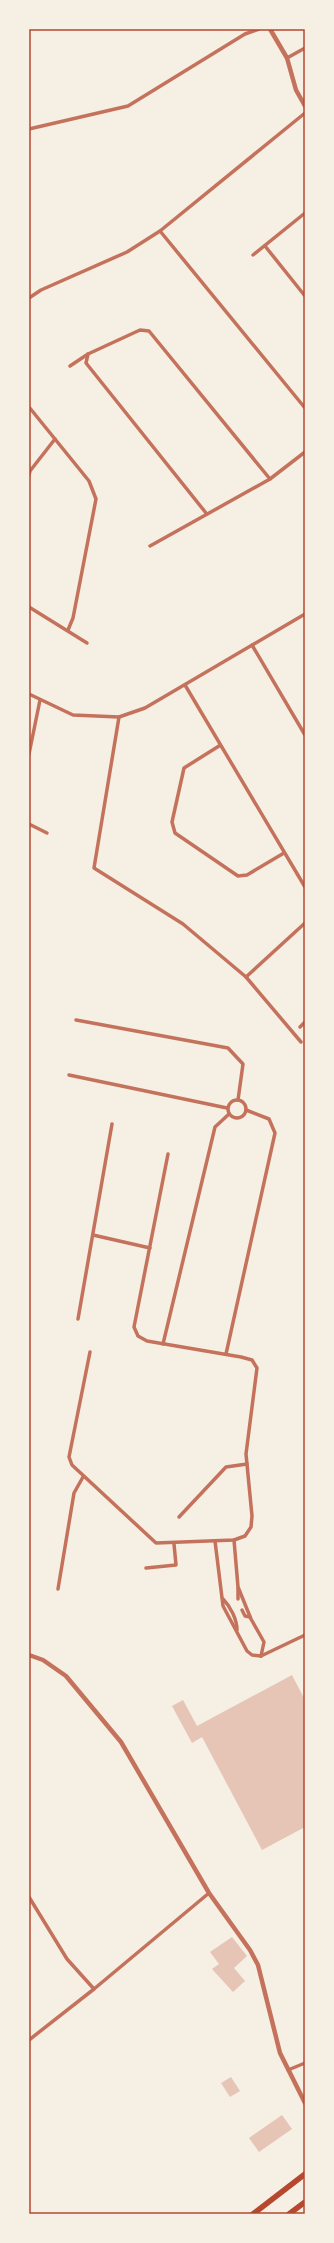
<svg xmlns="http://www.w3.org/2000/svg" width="334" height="2243" viewBox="0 0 334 2243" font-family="Montserrat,sans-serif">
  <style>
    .building { fill: #e6c5b7 }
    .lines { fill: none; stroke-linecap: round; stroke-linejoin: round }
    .minor { stroke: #c5725c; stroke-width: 3.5 }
    .tertiary { stroke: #c5725c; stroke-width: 4.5 }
    .primary { stroke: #b5482f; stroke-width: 5.5 }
    .neatline { fill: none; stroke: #b5482f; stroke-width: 1.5 }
  </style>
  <rect width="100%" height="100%" fill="#f6efe4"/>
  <g class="building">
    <polygon points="292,1675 305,1700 305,1827 262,1850 202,1737 192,1743 172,1706 183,1700 197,1726"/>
    <polygon points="232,1937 247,1956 234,1968 245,1981 233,1992 212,1969 219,1964 210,1952"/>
    <polygon points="231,2077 240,2091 230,2097 221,2083"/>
    <polygon points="282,2115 292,2129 259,2152 249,2138"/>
  </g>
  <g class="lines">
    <g class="minor">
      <polyline points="287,58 305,48"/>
      <polyline points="29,129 128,106 245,34 259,29"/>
      <polyline points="160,231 305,408"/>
      <polyline points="265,246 305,296"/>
      <polyline points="253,255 305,213"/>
      <polyline points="29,298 41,290 127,252 160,231 305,113"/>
      <polyline points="88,354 86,363 206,513"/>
      <polyline points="70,366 88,354 140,330 149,331 270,479"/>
      <polyline points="29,407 89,481 96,499 73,618 68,630"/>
      <polyline points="29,475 30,471 55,439"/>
      <polyline points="150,546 270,479 305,452"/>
      <polyline points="29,607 87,643"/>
      <polyline points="252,645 305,735"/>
      <polyline points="185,685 305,887"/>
      <polyline points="29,694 73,715 119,717 145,708 305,614"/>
      <polyline points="119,717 94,868 183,924 246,977 301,1042"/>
      <polyline points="219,746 184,768 172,822 175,833 238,876 247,875 284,853"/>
      <polyline points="29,754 40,700"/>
      <polyline points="29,824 47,833"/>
      <polyline points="246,977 305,923"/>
      <polyline points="76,1020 228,1048 243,1064 238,1100"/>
      <polyline points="300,1027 305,1022"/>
      <polyline points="69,1075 227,1108"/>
      <circle cx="237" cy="1109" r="9"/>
      <polyline points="93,1235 150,1248"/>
      <polyline points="78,1319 112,1124"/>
      <polyline points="163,1344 215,1127 229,1114"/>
      <polyline points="90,1352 69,1457 72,1465 156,1543 234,1540 245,1536 251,1527 252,1516 246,1454 257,1368 252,1360 241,1357 147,1341 138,1336 134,1327 168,1154"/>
      <polyline points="226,1354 275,1133 269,1119 246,1110"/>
      <polyline points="179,1517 226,1467 247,1464"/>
      <polyline points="234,1540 238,1587 251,1619 264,1642 261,1656"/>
      <polyline points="215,1541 223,1606 247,1651 252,1655 261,1656"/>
      <polyline points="146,1568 176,1565 174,1544"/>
      <polyline points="58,1589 74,1493 83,1477"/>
      <path d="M223,1599C230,1606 237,1619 237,1630"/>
      <polyline points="238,1599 238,1588"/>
      <polyline points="242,1610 245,1616 250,1617"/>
      <polyline points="261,1656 305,1635"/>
      <polyline points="29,1897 67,1959 94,1989"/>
      <polyline points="29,2040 94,1989 209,1893"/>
      <polyline points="288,2070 305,2063"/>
    </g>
    <g class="tertiary">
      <polyline points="270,29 287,58 296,90 305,106"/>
      <polyline points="29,1655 43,1660 66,1676 121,1742 209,1893 250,1950 258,1965 280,2053 305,2103"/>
    </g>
    <g class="primary">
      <polyline points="253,2214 305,2174"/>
      <polyline points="289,2214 305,2202"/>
    </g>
  </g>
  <rect width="334" height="2243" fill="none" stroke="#f6efe4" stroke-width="60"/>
  <rect x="30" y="30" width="274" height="2183" class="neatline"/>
</svg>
